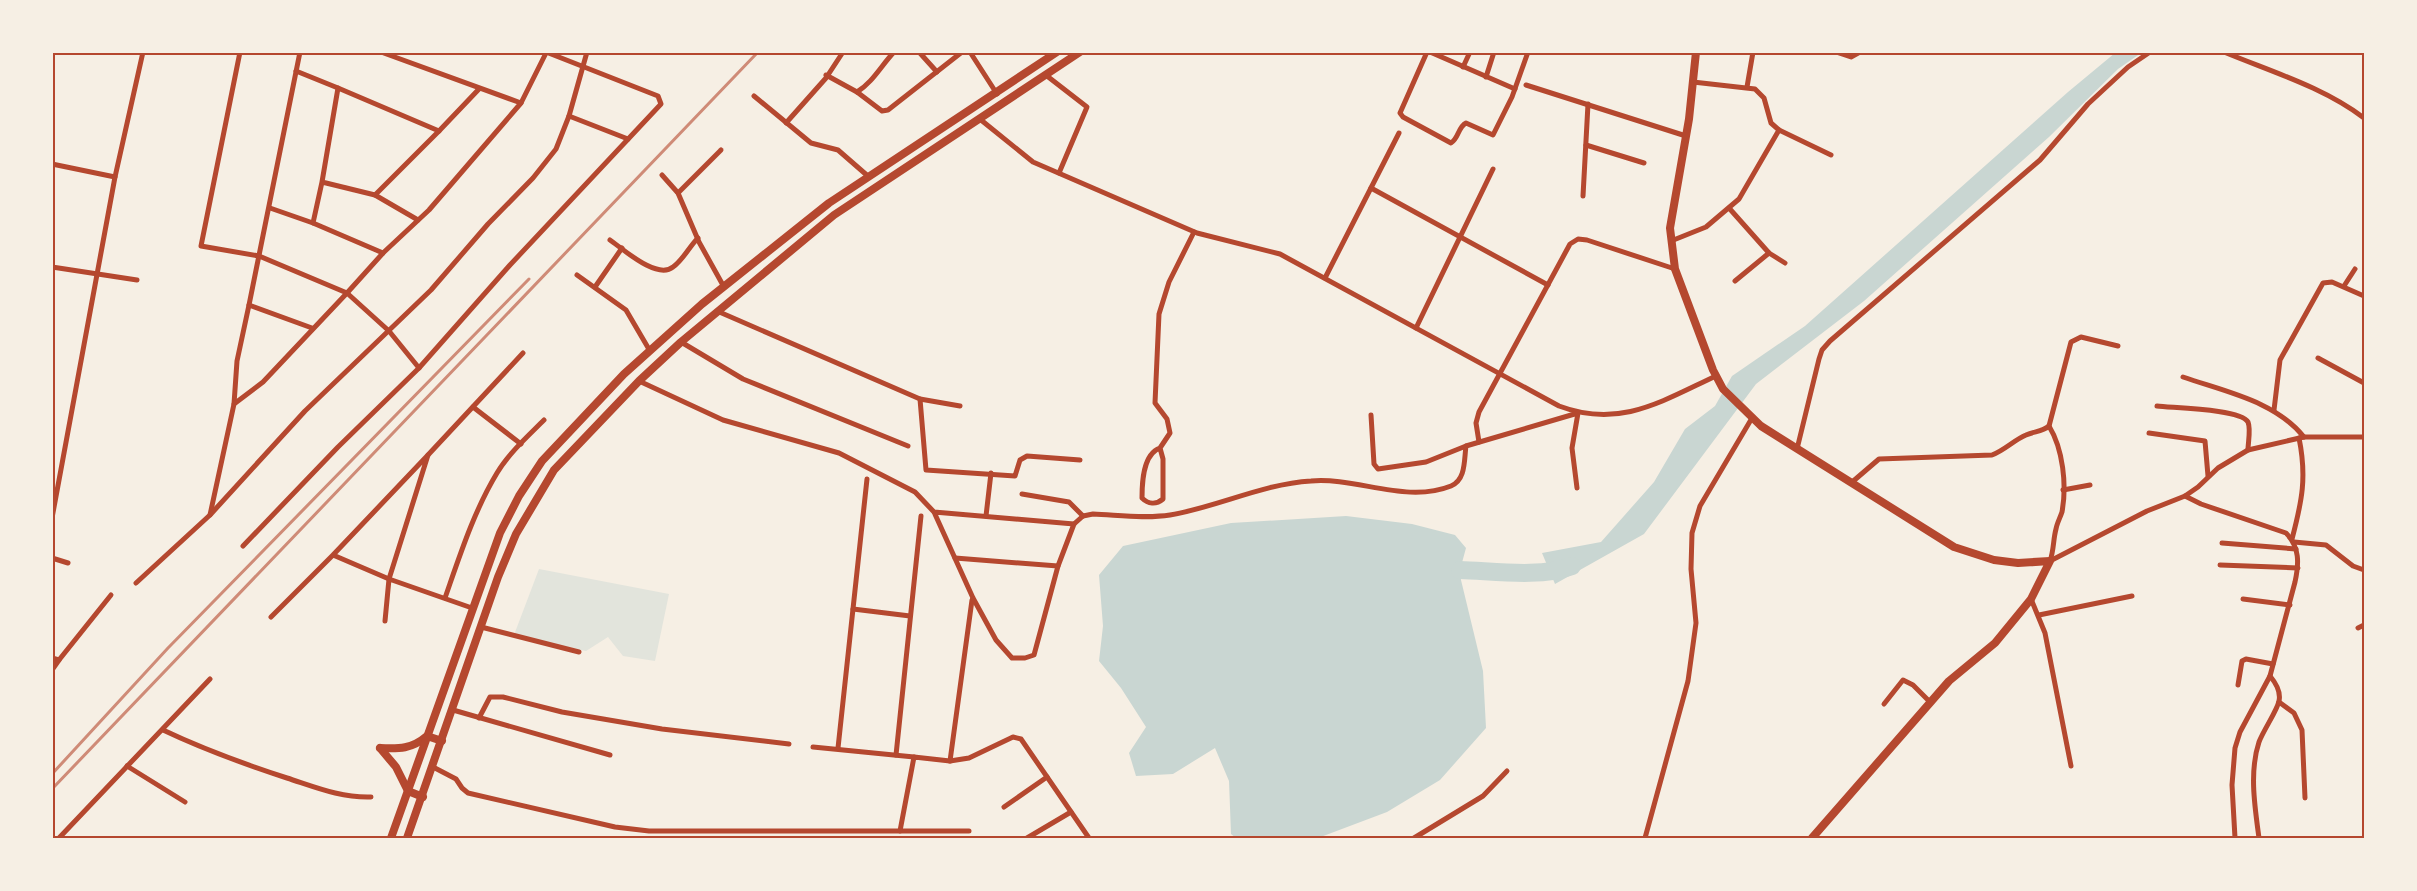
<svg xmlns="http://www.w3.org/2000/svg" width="2417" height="891" viewBox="0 0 2417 891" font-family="'Titillium Web',sans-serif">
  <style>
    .green { fill: #e2e4dc }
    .water { fill: #c9d6d2 }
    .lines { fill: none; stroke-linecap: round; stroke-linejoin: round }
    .river { stroke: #c9d6d2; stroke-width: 18 }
    .minor { stroke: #b5482f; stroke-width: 5 }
    .secondary { stroke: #b5482f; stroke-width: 8 }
    .rail { stroke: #cf8b77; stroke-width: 3 }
    .neatline { fill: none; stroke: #b5482f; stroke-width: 2 }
  </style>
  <rect width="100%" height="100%" fill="#f6efe4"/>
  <polygon class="green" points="539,569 669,594 655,661 623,656 608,637 586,651 514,635"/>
  <g class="water">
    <polygon points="2115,53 2141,53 2118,69 2049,137 1864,301 1756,384 1644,534 1555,584 1542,553 1601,542 1654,482 1685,429 1715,406 1732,376 1805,326 2068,92"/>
    <polygon points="1346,516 1412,524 1455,535 1466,548 1460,570 1461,580 1483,671 1486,728 1440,780 1387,812 1318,838 1236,838 1231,834 1229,781 1215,748 1173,774 1136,776 1129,753 1146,727 1121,688 1099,661 1103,626 1099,575 1123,546 1231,523"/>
  </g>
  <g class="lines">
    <path class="river" d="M1460,570C1494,571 1540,578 1572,566"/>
    <g class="minor">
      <polyline points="240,52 201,246 259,256 347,293 383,253 429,210 521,103 381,52"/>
      <polyline points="919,52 937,72"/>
      <polyline points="970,52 997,94"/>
      <path d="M1427,52L1400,113L1403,117L1451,143C1459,138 1458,127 1466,123L1493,135L1512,97L1528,52"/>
      <polyline points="1430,52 1515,89"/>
      <polyline points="1836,52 1851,57 1860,52"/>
      <path d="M2224,52C2272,72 2323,87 2364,118"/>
      <polyline points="1463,67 1470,52"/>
      <polyline points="296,71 338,88"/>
      <polyline points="826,75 857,92 882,111 888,110 962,52"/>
      <polyline points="1047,76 1087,107 1059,173"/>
      <polyline points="1486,77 1494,52"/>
      <polyline points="1693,82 1755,89 1764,98 1771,123 1779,130 1831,155"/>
      <polyline points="1526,85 1686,136"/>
      <polyline points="1747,87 1753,52"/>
      <path d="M857,92C872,83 881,66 894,52"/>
      <polyline points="754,96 811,143 838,150 869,177"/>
      <polyline points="521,103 546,53"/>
      <polyline points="569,116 628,139"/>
      <path d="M981,120L1033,162L1197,233L1280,254L1559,406C1620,429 1662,401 1716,376"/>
      <polyline points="786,123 826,78 843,52"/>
      <polyline points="439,131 479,89"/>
      <polyline points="1586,145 1644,163"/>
      <polyline points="52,164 115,177"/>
      <polyline points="662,175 678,193 699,242 724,287"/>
      <polyline points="322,182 338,88 439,131 375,195 322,182 313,223 383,253"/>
      <polyline points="1371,188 1548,285"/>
      <polyline points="678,193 721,150"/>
      <polyline points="375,195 418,220"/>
      <polyline points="1583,196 1588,104"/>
      <polyline points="270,208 313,223"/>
      <polyline points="1729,208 1769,253 1785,263"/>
      <path d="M610,240C623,249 657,280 673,267C683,260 689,247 698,238"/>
      <polyline points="1671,241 1706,227 1739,199 1779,130"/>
      <polyline points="52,267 137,280"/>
      <polyline points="577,275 626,310 650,351"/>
      <polyline points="1325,278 1399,133"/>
      <polyline points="1735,281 1769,253"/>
      <polyline points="2344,286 2355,269"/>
      <polyline points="595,287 622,248"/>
      <polyline points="249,305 300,52"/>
      <polyline points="717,311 920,399 926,470 1015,476 1020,460 1027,456 1080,460"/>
      <polyline points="1416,328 1493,169"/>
      <polyline points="681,342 743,379 908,446"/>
      <polyline points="2318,358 2364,383"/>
      <path d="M2183,377C2226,392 2275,401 2304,437"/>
      <polyline points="639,381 723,420 839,453 915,492 934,512 973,598 996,640 1012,658 1025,658 1034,655 1058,566 1074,524 934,512"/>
      <polyline points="920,399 960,406"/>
      <polyline points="234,404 237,361 249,305 312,328"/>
      <path d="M2157,406C2173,408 2241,409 2248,422C2251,429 2248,443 2248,450"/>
      <polyline points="473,407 521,444"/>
      <polyline points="2274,410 2280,360 2323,283 2332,282 2364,296"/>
      <polyline points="1371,415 1374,464 1378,469 1426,462 1466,446"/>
      <path d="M2049,426C2063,449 2067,485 2062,512C2060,518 2057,523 2056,529C2053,540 2054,550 2050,561"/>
      <polyline points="2149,433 2205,441 2208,476"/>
      <polyline points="1479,442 1476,423 1479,412 1570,244 1578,239 1587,240 1675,269"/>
      <path d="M1160,448C1143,454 1142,482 1142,498C1148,504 1156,505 1163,499V459L1160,448L1170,433L1167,419L1155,403L1159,314L1169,282L1194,232"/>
      <polyline points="1797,449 1819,359 1822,350 1830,341 2040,160 2088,104 2128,67 2150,52"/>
      <polyline points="428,455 523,353"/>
      <path d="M1851,483L1879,459L1992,455C2005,450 2014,440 2026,435C2035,431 2042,432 2049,426L2071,342L2081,337L2118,346"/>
      <polyline points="2063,490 2090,485"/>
      <polyline points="1022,494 1069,502 1083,516"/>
      <path d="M2185,496L2201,504L2286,533C2300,547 2299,564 2295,582L2270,676L2240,732L2235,748L2232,785L2235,838"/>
      <polyline points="210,515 234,404 263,382 347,293 389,331 419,368 510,265 661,104 658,96 546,52"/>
      <polyline points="986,516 991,473"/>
      <polyline points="52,518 115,177 143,52"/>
      <path d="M1074,524L1083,516L1093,514C1118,515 1145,519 1170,515C1218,507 1262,484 1311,481C1357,477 1406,504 1451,486C1466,480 1464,460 1466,446L1578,413L1572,448L1577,488"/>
      <path d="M2292,539C2302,501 2307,477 2299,438"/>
      <polyline points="2294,542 2326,545 2353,566 2364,570"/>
      <polyline points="2222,543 2296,549"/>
      <polyline points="243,546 338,447 419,368"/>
      <polyline points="52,558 68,563"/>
      <polyline points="955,558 1058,566"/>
      <polyline points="2050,561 2147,511 2185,496 2198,487 2218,468 2248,450 2304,437 2364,437"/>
      <polyline points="2220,565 2298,568"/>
      <polyline points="136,583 210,515 305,411 431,290 488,224 533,178 556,149 569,116 587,52"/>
      <path d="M445,598C460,555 474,511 497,473C509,453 528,436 544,420"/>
      <polyline points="2031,599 2045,633 2071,766"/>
      <polyline points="2243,599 2290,605"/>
      <polyline points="853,609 910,616"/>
      <polyline points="2039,615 2132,596"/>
      <polyline points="271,617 333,555 389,579 428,455 333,555"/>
      <polyline points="385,621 389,579 472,608"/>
      <polyline points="481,627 579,652"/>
      <polyline points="2358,628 2364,625"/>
      <polyline points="52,658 59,660 111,595"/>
      <polyline points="52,670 59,660"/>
      <polyline points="2238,685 2242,661 2246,659 2273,664"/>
      <polyline points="2279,702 2294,713 2302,730 2305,798"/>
      <polyline points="1884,704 1903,680 1913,685 1930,702"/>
      <polyline points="453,710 610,755"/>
      <polyline points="479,718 490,697 503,697 562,712 662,729 789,744"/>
      <path d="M163,730C203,749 244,764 287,778C315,787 341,798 371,797"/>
      <polyline points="813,747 914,757"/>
      <polyline points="838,748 867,479"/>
      <polyline points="896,755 921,516"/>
      <polyline points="950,761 969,758 1013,737 1021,739 1089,838"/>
      <polyline points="127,766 185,802"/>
      <polyline points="433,767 456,779 462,788 468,793 615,827 649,831 969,831"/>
      <polyline points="1004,807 1047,777"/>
      <polyline points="900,831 914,757 950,761 972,600"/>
      <polyline points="59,838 210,679"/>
      <polyline points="1027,838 1071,812"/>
      <polyline points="1414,838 1483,796 1507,771"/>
      <polyline points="1645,838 1688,681 1696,623 1691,569 1692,533 1700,506 1752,418"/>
      <path d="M2259,838C2255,808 2249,772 2259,742C2264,729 2277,711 2279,701C2281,692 2275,682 2270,676"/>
    </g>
    <g class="secondary">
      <polyline points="1696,52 1689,119 1670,228 1675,269 1713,370 1723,389 1761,426 1954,547 1994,560 2018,563 2050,561 2031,599 1995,643 1949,681 1812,838"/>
      <polyline points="380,748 396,767 408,791 423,797"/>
      <path d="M380,748C399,749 412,749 427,736L442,741"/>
      <polyline points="391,838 500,533 519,496 542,461 624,374 702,304 829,203 1057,52"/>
      <polyline points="407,838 498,577 516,534 554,470 639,381 681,342 834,215 1080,52"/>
    </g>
    <g class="rail">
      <polyline points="52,774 168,648 529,279"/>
      <polyline points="52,789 758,52"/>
    </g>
  </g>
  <rect width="2417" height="891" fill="none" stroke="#f6efe4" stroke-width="108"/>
  <rect x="54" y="54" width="2309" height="783" class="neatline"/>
</svg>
